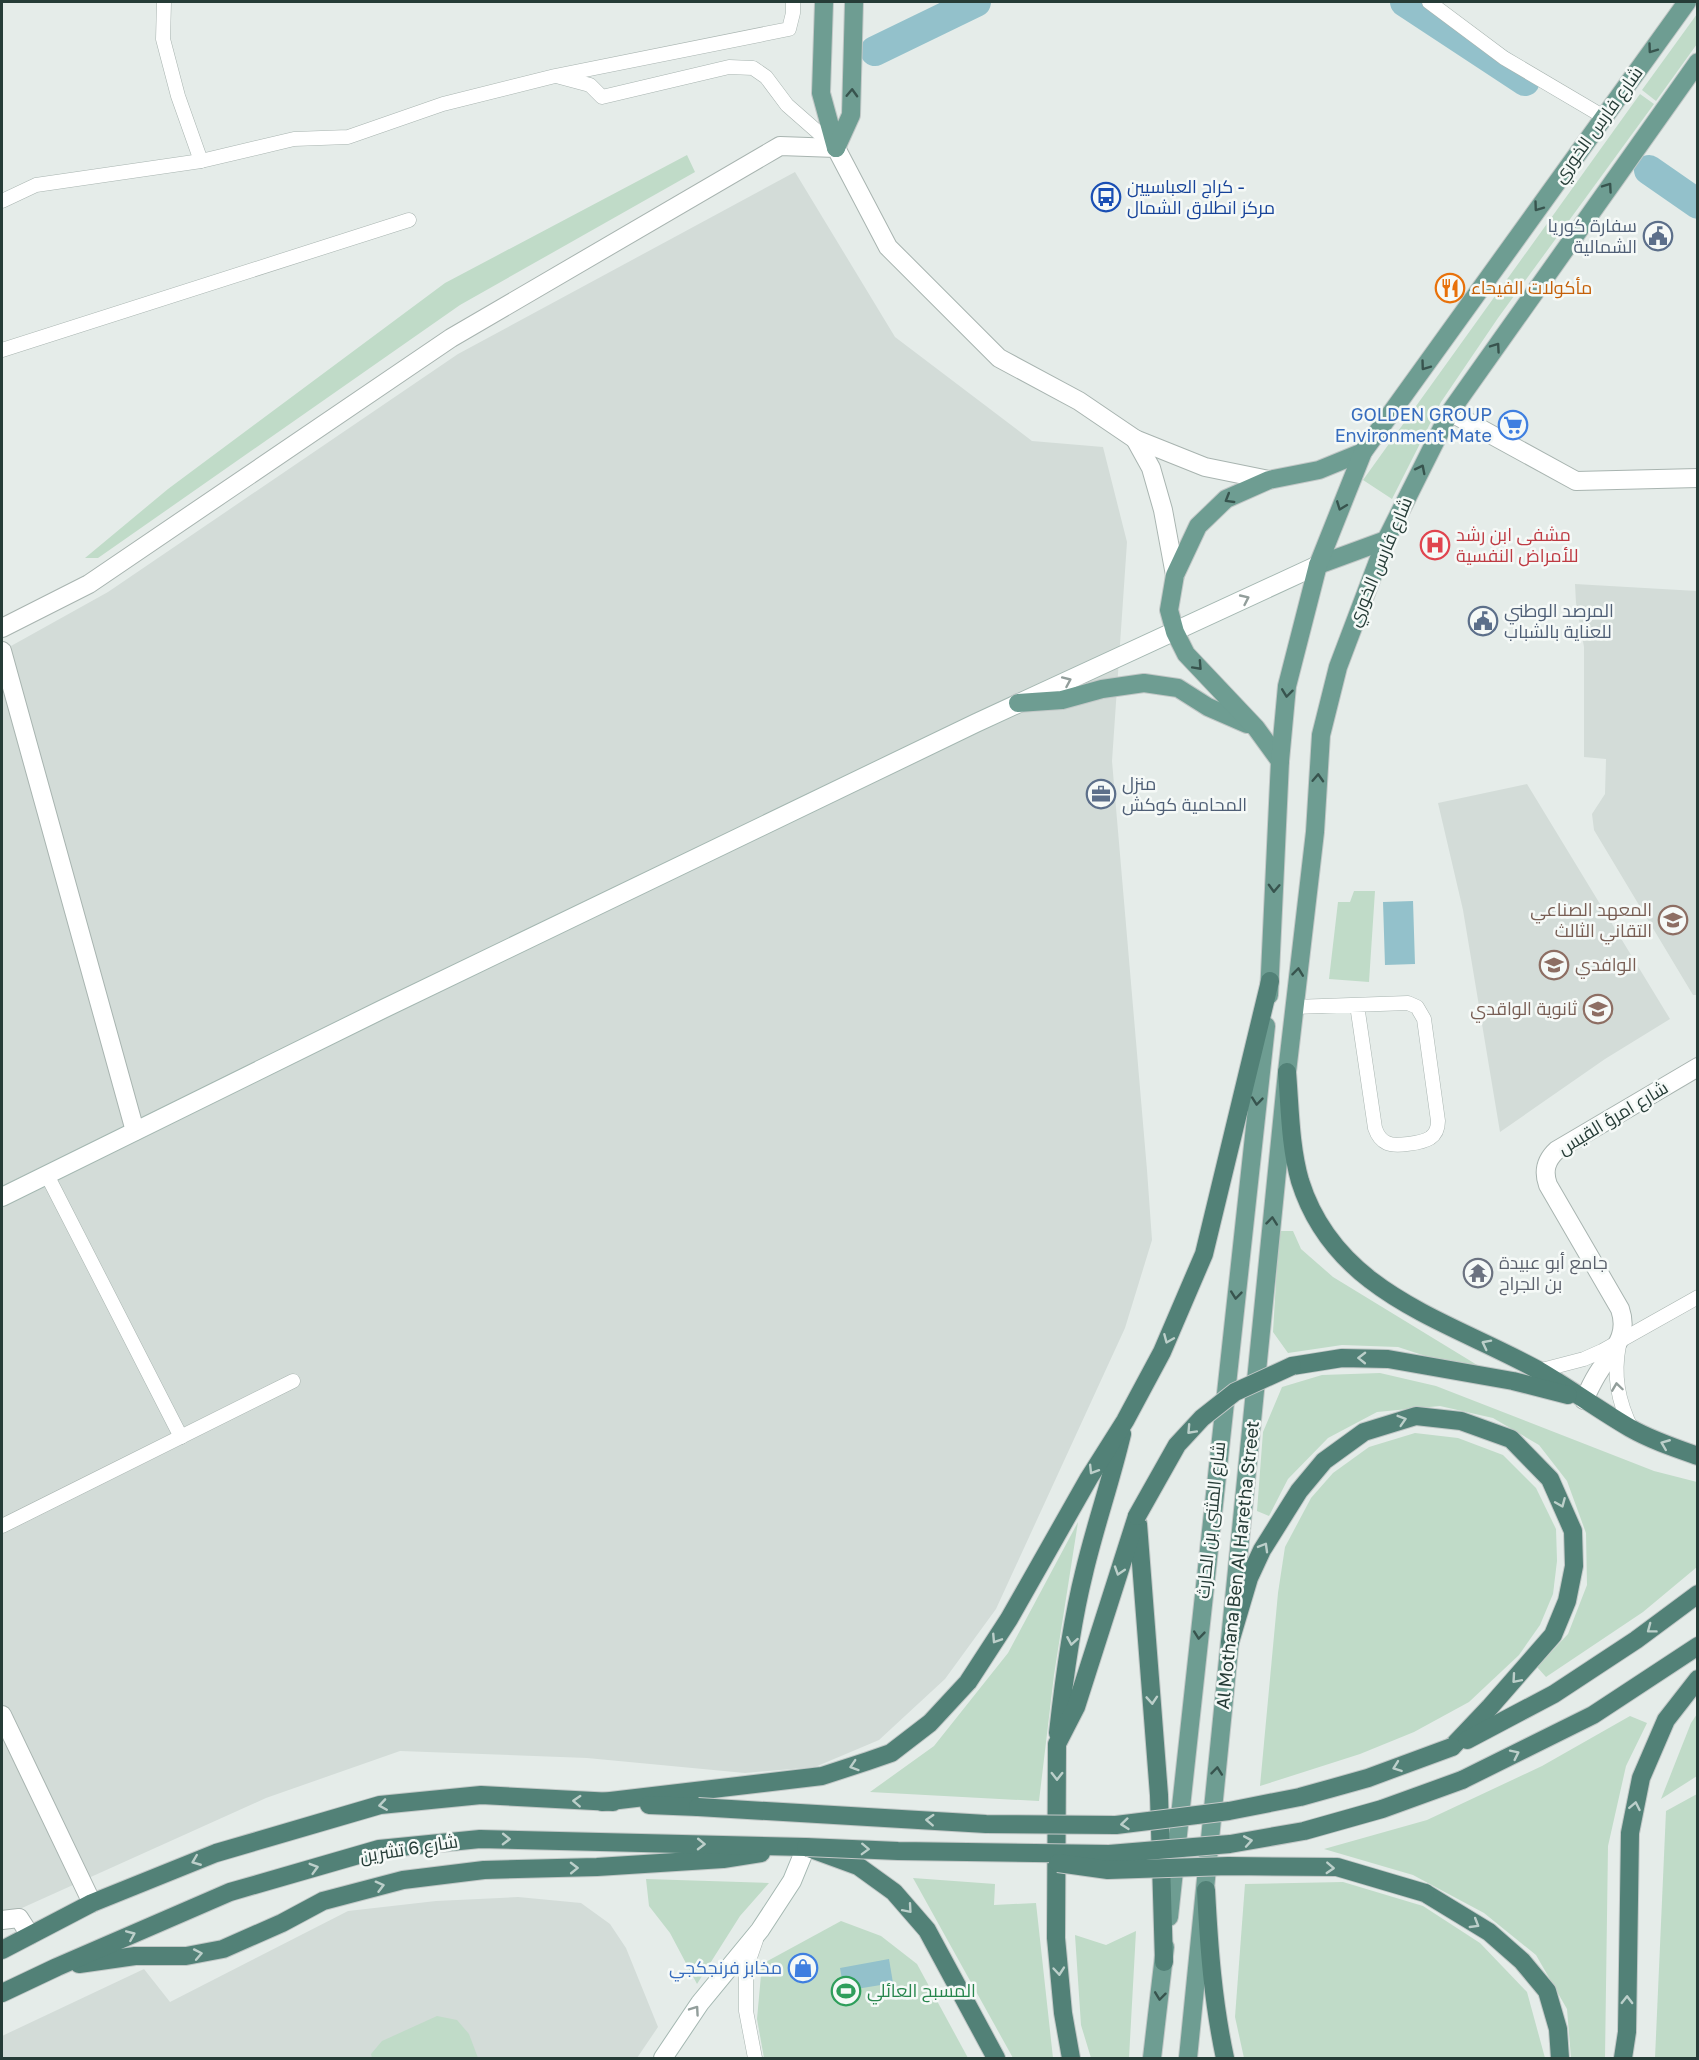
<svg xmlns="http://www.w3.org/2000/svg" width="1699" height="2060" viewBox="0 0 1699 2060" font-family="'Golos Text',Cairo,sans-serif">
  <style>
    .built { fill: #d3dcd8 }
    .green { fill: #c0dbc8 }
    .water { fill: #93c1cb }
    .lines { fill: none; stroke-linecap: round; stroke-linejoin: round }
    .river { stroke: #93c1cb; stroke-width: 30 }
    .minor-casing { stroke: #a8b4b0; stroke-width: 15 }
    .tertiary-casing { stroke: #a8b4b0; stroke-width: 20 }
    .secondary-casing { stroke: #a4b7b1; stroke-width: 20 }
    .primary-casing { stroke: #c2c8c7; stroke-width: 20 }
    .trunk-casing { stroke: #c2c8c7; stroke-width: 20 }
    .minor { stroke: #fff; stroke-width: 14 }
    .tertiary { stroke: #fff; stroke-width: 18 }
    .secondary { stroke: #fff; stroke-width: 18 }
    .primary { stroke: #6e9d92; stroke-width: 18 }
    .trunk { stroke: #528177; stroke-width: 18 }
    .trunk-bridge-casing { stroke: #c2c8c7; stroke-width: 20; stroke-linecap: butt }
    .trunk-bridge { stroke: #528177; stroke-width: 18 }
    .oneway { stroke: #38544e }
    .oneway2 { stroke: #929e9b }
    .oneway3 { stroke: #bccfca }
    .labels { text-anchor: middle; stroke-width: 5; stroke-linejoin: round; paint-order: stroke }
    .street-label { font-size: 18px; fill: #263c37; stroke: #f5f9f7 }
    .transit-label { font-size: 18px; fill: #164399; stroke: #f5f9f7; text-anchor: start }
    .service-label { font-size: 18px; fill: #4e5e75; stroke: #f5f9f7; text-anchor: start }
    .food-label { font-size: 18px; fill: #c56008; stroke: #f5f9f7; text-anchor: start }
    .shop-label { font-size: 18px; fill: #366cbe; stroke: #f5f9f7; text-anchor: end }
    .health-label { font-size: 18px; fill: #be3a42; stroke: #f5f9f7; text-anchor: start }
    .education-label { font-size: 18px; fill: #785e54; stroke: #f5f9f7; text-anchor: end }
    .worship-label { font-size: 18px; fill: #5b616d; stroke: #f5f9f7; text-anchor: start }
    .leisure-label { font-size: 18px; fill: #27864d; stroke: #f5f9f7; text-anchor: start }
  </style>
  <rect width="100%" height="100%" fill="#e5ece9"/>
  <g class="built">
    <polygon points="795,172 895,337 1032,441 1103,447 1127,542 1112,761 1147,1170 1152,1240 1125,1328 996,1609 945,1679 879,1740 815,1767 745,1773 587,1758 400,1751 266,1798 2,1917 2,651 108,592 458,354"/>
    <polygon points="1575,584 1697,591 1697,995 1693,995 1594,830 1592,814 1605,794 1606,759 1584,757 1584,647 1576,603"/>
    <polygon points="1527,784 1670,1019 1605,1059 1500,1132 1463,910 1438,803"/>
    <polygon points="518,1897 581,1903 610,1924 626,1948 658,2027 637,2058 2,2058 2,2036 144,1969 170,2002 348,1911 436,1901"/>
  </g>
  <g class="green">
    <polygon points="1697,14 1697,44 1656,101 1642,90"/>
    <polygon points="1640,94 1654,104 1498,318 1441,402 1392,499 1363,480"/>
    <polygon points="687,155 695,172 460,305 98,558 85,558 168,489 445,283"/>
    <polygon points="1354,891 1375,891 1369,982 1329,979 1338,902 1350,902"/>
    <polygon points="1279,1231 1293,1231 1301,1249 1333,1277 1505,1382 1398,1347 1342,1345 1288,1353 1273,1332"/>
    <polygon points="1380,1373 1436,1386 1654,1471 1697,1482 1697,1567 1643,1612 1546,1677 1537,1667 1568,1634 1587,1585 1586,1533 1567,1481 1539,1445 1493,1418 1440,1406 1377,1412 1328,1438 1288,1479 1269,1516 1257,1511 1263,1432 1282,1387 1322,1375"/>
    <polygon points="1415,1433 1458,1438 1503,1455 1536,1488 1556,1529 1557,1561 1553,1594 1540,1625 1519,1655 1469,1702 1414,1732 1360,1754 1260,1786 1278,1593 1285,1547 1311,1498 1333,1473 1369,1447"/>
    <polygon points="1078,1522 1054,1675 1039,1801 870,1792 934,1746 1008,1653"/>
    <polygon points="1697,1714 1697,1776 1661,1799 1691,1723"/>
    <polygon points="1630,1716 1647,1723 1626,1766 1608,1846 1605,2058 1571,2058 1567,2009 1536,1955 1484,1913 1413,1875 1324,1849 1427,1820 1542,1766"/>
    <polygon points="1697,1794 1697,2058 1655,2058 1666,1811"/>
    <polygon points="913,1878 995,1884 994,1905 1036,1903 1053,2058 1013,2058"/>
    <polygon points="646,1879 769,1883 740,1916 697,1984 670,1933 649,1906"/>
    <polygon points="1343,1882 1423,1906 1480,1943 1527,1992 1545,2058 1244,2058 1235,2017 1245,1884"/>
    <polygon points="841,1921 881,1936 917,1964 968,2058 764,2058 757,2019 762,1964"/>
    <polygon points="1136,1931 1129,2058 1091,2058 1081,2025 1075,1935 1106,1945"/>
    <polygon points="437,2016 457,2020 469,2034 478,2058 372,2058 371,2054 382,2041"/>
  </g>
  <g class="water">
    <polygon points="1413,901 1415,964 1385,965 1383,902"/>
    <polygon points="889,1959 893,1983 844,1991 840,1968"/>
  </g>
  <g class="lines">
    <g class="river">
      <polyline points="1405,2 1525,81"/>
      <polyline points="875,51 976,2"/>
      <polyline points="1649,170 1698,204"/>
    </g>
    <g class="minor-casing">
      <g id="minor">
        <polyline points="164,2 163,39 178,96 201,161"/>
        <polyline points="1429,2 1504,58 1604,117"/>
        <polyline points="560,77 590,85 602,97 729,67 753,68 766,77 787,105 836,148"/>
        <polyline points="2,201 36,185 201,161 294,139 348,137 443,104 555,76 789,29 793,13 793,2"/>
        <polyline points="2,350 409,220"/>
        <path d="M1294,1007L1408,1003L1417,1007L1424,1019L1438,1121C1438,1127 1436,1134 1430,1138C1422,1143 1395,1147 1387,1143C1380,1140 1377,1134 1375,1128L1357,1005"/>
        <polyline points="47,1175 181,1437"/>
        <path d="M1619,1345C1613,1376 1618,1401 1632,1430"/>
        <polyline points="1538,1371 1584,1359 1602,1351 1698,1297"/>
        <polyline points="2,1526 293,1381"/>
        <polyline points="755,2058 746,2011 746,1969 756,1940"/>
      </g>
    </g>
    <g class="tertiary-casing">
      <g id="tertiary">
        <polyline points="1450,412 1576,481 1698,478"/>
        <polyline points="1135,439 1151,468 1163,510 1175,575"/>
        <polyline points="2,628 89,584 451,338 780,146 836,148 888,247 999,358 1079,401 1135,439 1205,467 1269,480"/>
        <polyline points="2,651 135,1131"/>
        <path d="M1584,1400C1589,1390 1593,1380 1600,1370C1614,1349 1629,1335 1620,1309L1548,1185C1543,1171 1546,1160 1557,1150L1698,1067"/>
        <polyline points="2,1715 92,1903"/>
        <polyline points="2,1920 19,1918 30,1935"/>
      </g>
    </g>
    <g class="secondary-casing">
      <g id="secondary">
        <polyline points="2,1197 383,1009 976,723 1318,565"/>
        <polyline points="663,2058 700,2003 760,1930 792,1881 806,1847"/>
      </g>
    </g>
    <g class="primary-casing">
      <g id="primary">
        <polyline points="824,2 821,93 836,148"/>
        <polyline points="836,148 851,115 854,2"/>
        <polyline points="1318,565 1386,540"/>
        <polyline points="1018,703 1062,700 1102,689 1144,683 1178,688 1208,707 1247,724"/>
        <polyline points="1280,761 1256,728 1186,654 1175,632 1169,610 1175,575 1198,526 1226,499 1269,480 1319,470 1363,452"/>
        <polyline points="1269,995 1280,761 1287,686 1318,565 1363,452 1687,2"/>
        <polyline points="1169,1917 1266,1026"/>
        <polyline points="1152,2058 1165,1947"/>
        <polyline points="1188,2058 1287,1072 1315,832 1321,735 1338,667 1386,540 1450,412 1698,62"/>
      </g>
    </g>
    <g class="trunk-casing">
      <g id="trunk">
        <path d="M1287,1072C1290,1108 1290,1146 1300,1181C1335,1293 1445,1319 1538,1370C1569,1388 1599,1410 1630,1428C1651,1440 1675,1448 1698,1456"/>
        <polyline points="1292,1366 1342,1358 1388,1359 1513,1381 1568,1395"/>
        <polyline points="1138,1524 1159,1795 1164,1962"/>
        <polyline points="1230,1642 1249,1578 1262,1550 1299,1491 1324,1461 1364,1432 1416,1416 1461,1421 1511,1439 1550,1479 1573,1531 1574,1566 1567,1601 1553,1635 1490,1707 1452,1747"/>
        <path d="M1058,1733C1064,1679 1071,1625 1084,1573C1095,1526 1111,1481 1122,1434"/>
        <polyline points="1467,1740 1554,1694 1636,1640 1698,1594"/>
        <polyline points="1462,1780 1593,1715 1698,1646"/>
        <polyline points="602,1802 822,1776 868,1761 891,1753 930,1723 968,1682 1009,1619 1089,1478 1125,1421 1162,1352 1204,1254 1270,981"/>
        <polyline points="649,1805 698,1807"/>
        <path d="M1206,1890C1209,1948 1213,2002 1225,2058"/>
        <polyline points="1425,1893 1489,1932 1522,1961 1547,1991 1558,2029 1560,2058"/>
        <polyline points="2,1950 92,1903 216,1853 380,1805 481,1795 613,1802"/>
        <polyline points="79,1964 135,1956 186,1956 223,1949 282,1923 323,1901 403,1880 484,1870 597,1867 723,1859 761,1853"/>
        <polyline points="2,1993 57,1967 230,1892 379,1849 480,1839 806,1847 858,1866 894,1892 927,1930 996,2058"/>
        <polyline points="1071,2058 1063,2013 1056,1938 1057,1744 1076,1707 1137,1516"/>
        <polyline points="1623,2058 1627,2032 1630,1833 1641,1778 1666,1720 1698,1679"/>
      </g>
    </g>
    <use href="#minor" class="minor"/>
    <use href="#tertiary" class="tertiary"/>
    <use href="#secondary" class="secondary"/>
    <use href="#primary" class="primary"/>
    <use href="#trunk" class="trunk"/>
    <g class="trunk-bridge-casing">
      <g id="trunk-bridge">
        <polyline points="1137,1516 1177,1445 1202,1418 1235,1392 1292,1366"/>
        <polyline points="698,1807 986,1824 1116,1825 1229,1811 1300,1797 1368,1778 1452,1747"/>
        <polyline points="806,1847 898,1851 1109,1854 1230,1844 1304,1831 1382,1809 1462,1780"/>
        <polyline points="1058,1863 1108,1870 1228,1866 1337,1867 1425,1893"/>
      </g>
    </g>
    <use href="#trunk-bridge" class="trunk-bridge"/>
  </g>
  <defs><path id="oneway-chevron" d="M-2-3.5L2.5 0L-2 3.5" fill="none" stroke-width="1.6" stroke-linecap="round" stroke-linejoin="round" transform="scale(1.5)"/></defs>
  <g class="oneway">
    <use href="#oneway-chevron" transform="translate(1652 49) rotate(126)"/>
    <use href="#oneway-chevron" transform="translate(852 93) rotate(-88)"/>
    <use href="#oneway-chevron" transform="translate(1608 187) rotate(-55)"/>
    <use href="#oneway-chevron" transform="translate(1538 207) rotate(126)"/>
    <use href="#oneway-chevron" transform="translate(1496 347) rotate(-55)"/>
    <use href="#oneway-chevron" transform="translate(1425 366) rotate(126)"/>
    <use href="#oneway-chevron" transform="translate(1421 469) rotate(-63)"/>
    <use href="#oneway-chevron" transform="translate(1229 499) rotate(149)"/>
    <use href="#oneway-chevron" transform="translate(1341 506) rotate(111)"/>
    <use href="#oneway-chevron" transform="translate(1198 666) rotate(47)"/>
    <use href="#oneway-chevron" transform="translate(1287 693) rotate(97)"/>
    <use href="#oneway-chevron" transform="translate(1318 778) rotate(-87)"/>
    <use href="#oneway-chevron" transform="translate(1274 888) rotate(92)"/>
    <use href="#oneway-chevron" transform="translate(1298 972) rotate(-83)"/>
    <use href="#oneway-chevron" transform="translate(1257 1101) rotate(96)"/>
    <use href="#oneway-chevron" transform="translate(1272 1221) rotate(-84)"/>
    <use href="#oneway-chevron" transform="translate(1236 1295) rotate(96)"/>
    <use href="#oneway-chevron" transform="translate(1199 1635) rotate(96)"/>
    <use href="#oneway-chevron" transform="translate(1217 1771) rotate(-84)"/>
    <use href="#oneway-chevron" transform="translate(1160 1996) rotate(97)"/>
  </g>
  <g class="oneway2">
    <use href="#oneway-chevron" transform="translate(1245 599) rotate(-25)"/>
    <use href="#oneway-chevron" transform="translate(1067 681) rotate(-24)"/>
    <use href="#oneway-chevron" transform="translate(1617 1387) rotate(-98)"/>
    <use href="#oneway-chevron" transform="translate(695 2010) rotate(-55)"/>
  </g>
  <g class="oneway3">
    <use href="#oneway-chevron" transform="translate(1168 1339) rotate(113)"/>
    <use href="#oneway-chevron" transform="translate(1486 1344) rotate(-153)"/>
    <use href="#oneway-chevron" transform="translate(1362 1358) rotate(-179)"/>
    <use href="#oneway-chevron" transform="translate(1402 1420) rotate(-17)"/>
    <use href="#oneway-chevron" transform="translate(1191 1430) rotate(133)"/>
    <use href="#oneway-chevron" transform="translate(1665 1444) rotate(-158)"/>
    <use href="#oneway-chevron" transform="translate(1093 1470) rotate(122)"/>
    <use href="#oneway-chevron" transform="translate(1561 1503) rotate(67)"/>
    <use href="#oneway-chevron" transform="translate(1264 1547) rotate(-60)"/>
    <use href="#oneway-chevron" transform="translate(1119 1571) rotate(108)"/>
    <use href="#oneway-chevron" transform="translate(1651 1629) rotate(143)"/>
    <use href="#oneway-chevron" transform="translate(996 1639) rotate(123)"/>
    <use href="#oneway-chevron" transform="translate(1072 1641) rotate(100)"/>
    <use href="#oneway-chevron" transform="translate(1516 1679) rotate(131)"/>
    <use href="#oneway-chevron" transform="translate(1152 1700) rotate(86)"/>
    <use href="#oneway-chevron" transform="translate(1515 1754) rotate(-26)"/>
    <use href="#oneway-chevron" transform="translate(854 1766) rotate(162)"/>
    <use href="#oneway-chevron" transform="translate(1397 1767) rotate(160)"/>
    <use href="#oneway-chevron" transform="translate(1057 1776) rotate(90)"/>
    <use href="#oneway-chevron" transform="translate(577 1801) rotate(-177)"/>
    <use href="#oneway-chevron" transform="translate(383 1805) rotate(171)"/>
    <use href="#oneway-chevron" transform="translate(1635 1806) rotate(-79)"/>
    <use href="#oneway-chevron" transform="translate(930 1820) rotate(-177)"/>
    <use href="#oneway-chevron" transform="translate(1125 1824) rotate(174)"/>
    <use href="#oneway-chevron" transform="translate(506 1839) rotate(1)"/>
    <use href="#oneway-chevron" transform="translate(1248 1841) rotate(-10)"/>
    <use href="#oneway-chevron" transform="translate(701 1844) rotate(1)"/>
    <use href="#oneway-chevron" transform="translate(865 1849) rotate(2)"/>
    <use href="#oneway-chevron" transform="translate(196 1861) rotate(158)"/>
    <use href="#oneway-chevron" transform="translate(314 1868) rotate(-16)"/>
    <use href="#oneway-chevron" transform="translate(574 1868) rotate(-1)"/>
    <use href="#oneway-chevron" transform="translate(1330 1868) rotate(3)"/>
    <use href="#oneway-chevron" transform="translate(380 1886) rotate(-15)"/>
    <use href="#oneway-chevron" transform="translate(908 1909) rotate(49)"/>
    <use href="#oneway-chevron" transform="translate(1475 1924) rotate(31)"/>
    <use href="#oneway-chevron" transform="translate(131 1935) rotate(-23)"/>
    <use href="#oneway-chevron" transform="translate(198 1954) rotate(-11)"/>
    <use href="#oneway-chevron" transform="translate(1059 1971) rotate(85)"/>
    <use href="#oneway-chevron" transform="translate(1627 2000) rotate(-89)"/>
  </g>
  <defs>
    <g id="bus-ring" transform="scale(1.5)"><circle r="9.5" fill="#f5f9f7" stroke="#1a4fb4" stroke-width="1.5"/><path d="M-5-6H5V4H4V6H2V4H-2V6H-4V4H-5ZM-3.5-4V0h7V-4ZM-3.5 1.2v1.5H-2V1.2ZM2 1.2v1.5H3.5V1.2Z" fill="#1a4fb4"/></g>
    <g id="civic-ring" transform="scale(1.5)"><circle r="9.5" fill="#f5f9f7" stroke="#5c6f8a" stroke-width="1.5"/><path d="M-.6-6.5H3V-4.5H.6V-3L4-1V1h2V6H-6V1h2V-1L-.6-3ZM-1.2 2.5V6h2.4V2.5Z" fill="#5c6f8a"/></g>
    <g id="restaurant-ring" transform="scale(1.5)"><circle r="9.5" fill="#f5f9f7" stroke="#e8710a" stroke-width="1.5"/><path d="M-5-6h1v4h1v-4h1v4h1v-4h1v5L-1.5 .5V6h-2V.5L-5-1ZM5-6V6H3V1.5H1.5Q1.5-4 5-6Z" fill="#e8710a"/></g>
    <g id="supermarket-ring" transform="scale(1.5)"><circle r="9.5" fill="#f5f9f7" stroke="#3f7fe0" stroke-width="1.5"/><path d="M-6-5.5h2.5l.6 2H6L4.5 2H-2.5L-4.4-4H-6ZM-1.5 3.2a1.3 1.3 0 1 0 .1 0ZM3 3.2a1.3 1.3 0 1 0 .1 0Z" fill="#3f7fe0"/></g>
    <g id="hospital-ring" transform="scale(1.5)"><circle r="9.5" fill="#f5f9f7" stroke="#e0444e" stroke-width="1.5"/><path d="M-5-5h3v3.5h4V-5h3V5h-3V1.5h-4V5h-3Z" fill="#e0444e"/></g>
    <g id="office-ring" transform="scale(1.5)"><circle r="9.5" fill="#f5f9f7" stroke="#5c6f8a" stroke-width="1.5"/><path d="M-6-3h4V-5.5h4V-3h4V5H-6ZM-1-4.5V-3h2v-1.5ZM-6 0V1H6V0Z" fill="#5c6f8a"/></g>
    <g id="university-ring" transform="scale(1.5)"><circle r="9.5" fill="#f5f9f7" stroke="#8d6e63" stroke-width="1.5"/><path d="M0-5L7-2L0 1L-7-2ZM-4 1L0 2.5L4 1V4Q0 6-4 4Z" fill="#8d6e63"/></g>
    <g id="school-ring" transform="scale(1.5)"><circle r="9.5" fill="#f5f9f7" stroke="#8d6e63" stroke-width="1.5"/><path d="M0-5L7-2L0 1L-7-2ZM-4 1L0 2.5L4 1V4Q0 6-4 4Z" fill="#8d6e63"/></g>
    <g id="temple-ring" transform="scale(1.5)"><circle r="9.5" fill="#f5f9f7" stroke="#6b7280" stroke-width="1.5"/><path d="M0-6L5-2H3V0L6.5 2.5H4V6H1.5V3h-3V6H-4V2.5H-6.5L-3 0V-2H-5Z" fill="#6b7280"/></g>
    <g id="shop-ring" transform="scale(1.5)"><circle r="9.5" fill="#f5f9f7" stroke="#3f7fe0" stroke-width="1.5"/><path d="M-5-2.5h2.3a2.7 3.5 0 0 1 5.4 0H5L5.5 6h-11ZM-1.5-2.5h3a1.5 2.3 0 0 0-3 0Z" fill="#3f7fe0"/></g>
    <g id="stadium-ring" transform="scale(1.5)"><circle r="9.5" fill="#f5f9f7" stroke="#2e9e5b" stroke-width="1.5"/><path d="M0-5a6.5 5 0 1 0 0 10a6.5 5 0 1 0 0-10ZM-3.5-1.8h7v3.6h-7Z" fill="#2e9e5b"/></g>
  </defs>
  <g fill-rule="evenodd">
    <use href="#bus-ring" x="1106" y="197"/>
    <use href="#civic-ring" x="1658" y="236"/>
    <use href="#restaurant-ring" x="1450" y="288"/>
    <use href="#supermarket-ring" x="1513" y="425"/>
    <use href="#hospital-ring" x="1435" y="545"/>
    <use href="#civic-ring" x="1483" y="621"/>
    <use href="#office-ring" x="1101" y="794"/>
    <use href="#university-ring" x="1673" y="920"/>
    <use href="#school-ring" x="1554" y="965"/>
    <use href="#school-ring" x="1598" y="1009"/>
    <use href="#temple-ring" x="1478" y="1273"/>
    <use href="#shop-ring" x="803" y="1968"/>
    <use href="#stadium-ring" x="846" y="1991"/>
  </g>
  <g class="labels">
    <g class="street-label">
      <text transform="translate(1598 125) rotate(-54)" y="6">شارع فارس الخوري</text>
      <text transform="translate(1380 562) rotate(-67)" y="6">شارع فارس الخوري</text>
      <text transform="translate(1613 1118) rotate(-31)" y="6">شارع امرؤ القيس</text>
      <text transform="translate(1211 1520) rotate(-84)" y="6">شارع المثنى بن الحارث</text>
      <text transform="translate(1238 1565) rotate(-84)" y="6">Al Mothana Ben Al Haretha Street</text>
      <text transform="translate(409 1849) rotate(-9)" y="6">شارع 6 تشرين</text>
    </g>
    <g class="transit-label">
      <text x="1127" y="193">كراج العباسيين -<tspan x="1127" dy="21">مركز انطلاق الشمال</tspan></text>
    </g>
    <g class="service-label">
      <text x="1637" y="232" text-anchor="end">سفارة كوريا<tspan x="1637" dy="21">الشمالية</tspan></text>
      <text x="1504" y="617">المرصد الوطني<tspan x="1504" dy="21">للعناية بالشباب</tspan></text>
      <text x="1122" y="790">منزل<tspan x="1122" dy="21">المحامية كوكش</tspan></text>
    </g>
    <g class="food-label">
      <text x="1471" y="294">مأكولات الفيحاء</text>
    </g>
    <g class="shop-label">
      <text x="1492" y="421">GOLDEN GROUP<tspan x="1492" dy="21">Environment Mate</tspan></text>
      <text x="782" y="1974">مخابز فرنجكجي</text>
    </g>
    <g class="health-label">
      <text x="1456" y="541">مشفى ابن رشد<tspan x="1456" dy="21">للأمراض النفسية</tspan></text>
    </g>
    <g class="education-label">
      <text x="1652" y="916">المعهد الصناعي<tspan x="1652" dy="21">التقاني الثالث</tspan></text>
      <text x="1575" y="971" text-anchor="start">الوافدي</text>
      <text x="1577" y="1015">ثانوية الواقدي</text>
    </g>
    <g class="worship-label">
      <text x="1499" y="1269">جامع أبو عبيدة<tspan x="1499" dy="21">بن الجراح</tspan></text>
    </g>
    <g class="leisure-label">
      <text x="867" y="1997">المسبح العائلي</text>
    </g>
  </g>
  <rect width="1699" height="2060" fill="none" stroke="#263c37" stroke-width="6"/>
</svg>
